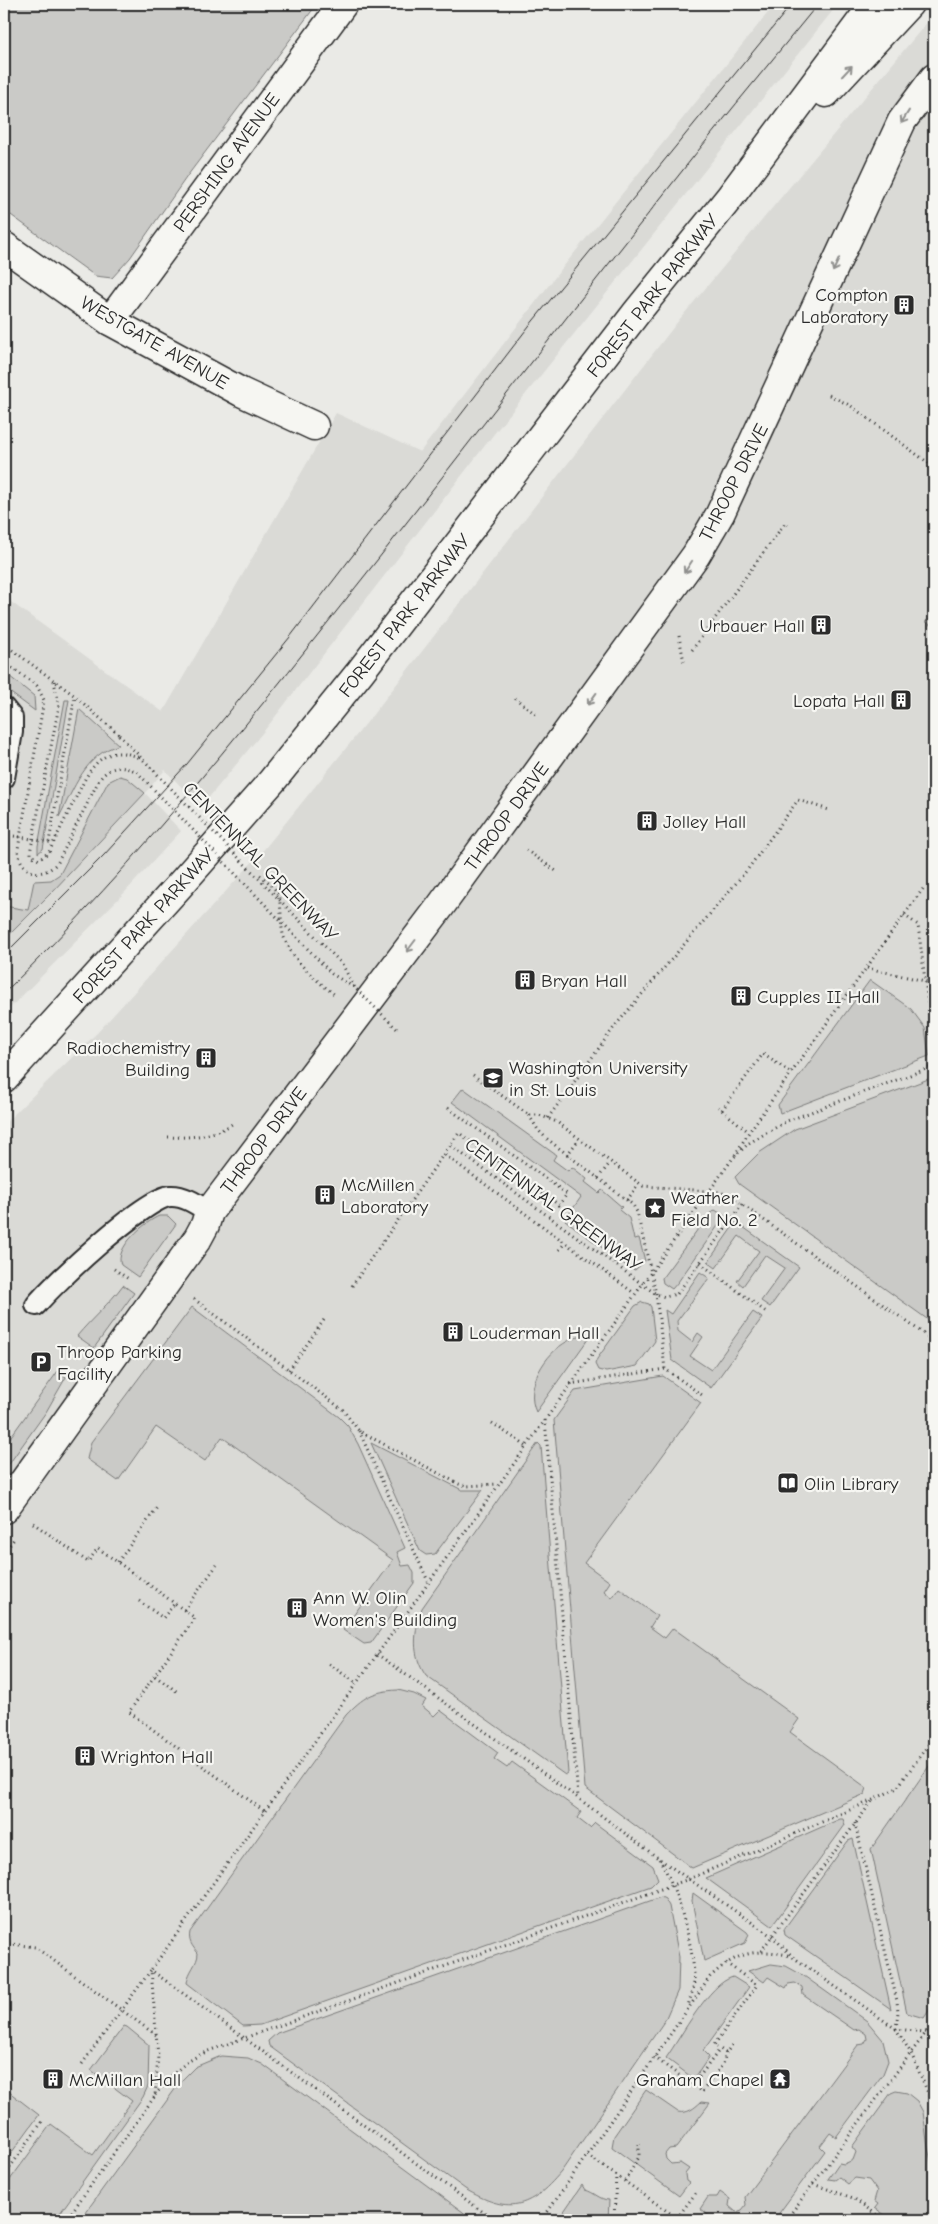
<svg xmlns="http://www.w3.org/2000/svg" width="938" height="2224" viewBox="0 0 938 2224" font-family="'Comic Neue',sans-serif">
  <style>
    .built { fill: #dadad6 }
    .green { fill: #cacac7; stroke: #7a7a79 }
    .lines { fill: none; stroke-linecap: round; stroke-linejoin: round }
    .service-casing { stroke: #2b2b2b; stroke-width: 24 }
    .minor-casing { stroke: #2b2b2b; stroke-width: 31 }
    .primary-casing { stroke: #2b2b2b; stroke-width: 31 }
    .path { stroke: #2b2b2b; stroke-width: 3; stroke-dasharray: 1 4; stroke-linecap: butt }
    .service { stroke: #f6f6f2; stroke-width: 20 }
    .minor { stroke: #f6f6f2; stroke-width: 28 }
    .primary { stroke: #f6f6f2; stroke-width: 28 }
    .tram { stroke: #2b2b2b; stroke-width: 1 }
    .path-bridge { stroke: #2b2b2b; stroke-width: 3; stroke-dasharray: 1 4; stroke-linecap: butt }
    .oneway { stroke: #90908e }
    .labels { text-anchor: middle; stroke-width: 4.5; stroke-linejoin: round; paint-order: stroke }
    .street-label { font-size: 19px; fill: #2b2b2b; stroke: #f6f6f2 }
    .poi-label { font-size: 19px; fill: #2b2b2b; stroke: #f6f6f2; text-anchor: start }
  </style>
  <rect width="100%" height="100%" fill="#eaeae6"/>
  <filter id="ink" filterUnits="userSpaceOnUse"><feTurbulence type="fractalNoise" baseFrequency=".02" numOctaves="2"/><feDisplacementMap in="SourceGraphic" scale="10" xChannelSelector="R" yChannelSelector="G"/><feConvolveMatrix kernelMatrix="1 2 1 2 8 2 1 2 1" color-interpolation-filters="sRGB"/></filter>
  <g filter="url(#ink)">
    <g class="built">
      <polygon points="775,4 838,4 497,430 268,726 201,807 165,770 145,793 181,831 127,890 4,1014 4,597 163,712 336,413 420,452 559,272"/>
      <polygon points="934,14 934,2220 4,2220 4,1124 98,1032 266,847 368,721 679,320"/>
    </g>
    <g class="green">
      <polygon points="4,4 317,4 188,175 130,258 112,278 95,276 4,210"/>
      <polygon points="4,672 34,696 35,711 4,688"/>
      <polygon points="65,700 69,700 43,849 38,853 38,846"/>
      <path d="M79,709L119,745C85,754 74,789 59,817Z"/>
      <polygon points="120,776 127,778 145,793 53,891 4,940 4,906 28,910 34,881 51,880 60,874 108,782"/>
      <polygon points="870,980 911,1009 925,1028 929,1056 780,1113 778,1105"/>
      <polygon points="931,1078 934,1110 934,1324 739,1184 735,1177 759,1153 795,1129"/>
      <polygon points="463,1088 556,1155 553,1160 568,1171 572,1167 587,1179 585,1182 599,1193 602,1190 622,1207 619,1210 629,1218 634,1239 639,1238 645,1261 635,1270 628,1267 565,1220 581,1197 452,1102"/>
      <polygon points="715,1210 725,1216 678,1282 672,1289 663,1283 662,1278 709,1214"/>
      <path d="M159,1216H168L176,1224L138,1277L121,1265C114,1248 145,1222 159,1216Z"/>
      <polygon points="736,1222 799,1267 770,1307 761,1301 785,1268 765,1255 743,1286 737,1281 759,1251 739,1236 716,1268 708,1262"/>
      <polygon points="700,1272 709,1278 677,1321 678,1331 692,1342 698,1333 703,1337 690,1356 711,1370 753,1312 762,1318 711,1388 672,1360 665,1310 671,1314"/>
      <path d="M123,1285L134,1293L94,1348L77,1336C92,1318 109,1304 123,1285Z"/>
      <polygon points="642,1302 649,1304 651,1307 655,1341 637,1366 606,1372 598,1370 595,1364 597,1359 635,1306"/>
      <polygon points="192,1307 339,1417 348,1426 358,1444 405,1548 397,1552 402,1566 410,1565 414,1573 414,1583 371,1643 364,1644 343,1630 393,1560 222,1437 205,1461 156,1427 118,1481 87,1459 91,1442"/>
      <path d="M591,1335L536,1412C524,1387 545,1353 568,1341C575,1337 583,1336 591,1335Z"/>
      <polygon points="58,1371 66,1377 46,1412 4,1471 4,1446"/>
      <polygon points="663,1376 701,1403 584,1563 610,1582 604,1591 612,1598 619,1588 657,1616 650,1627 665,1638 673,1628 799,1719 790,1732 867,1788 865,1794 692,1868 585,1788 554,1420 575,1391"/>
      <polygon points="371,1443 462,1490 483,1490 435,1554 426,1555 420,1551"/>
      <path d="M538,1443L541,1446L568,1773L565,1775L426,1676C411,1654 414,1633 422,1608Z"/>
      <path d="M398,1690L414,1694L426,1700L422,1706L434,1716L440,1710L498,1753L494,1759L507,1768L512,1762L581,1812L577,1818L590,1828L595,1823L653,1866L658,1879L651,1886L260,2025L243,2026L187,1983C188,1971 198,1964 198,1953C192,1946 188,1941 190,1932L346,1715C363,1697 373,1691 398,1690Z"/>
      <polygon points="934,1759 934,2003 924,2018 907,2013 871,1849"/>
      <polygon points="840,1819 843,1819 845,1825 772,1926 706,1878"/>
      <polygon points="853,1839 891,2009 785,1935 784,1929 848,1841"/>
      <polygon points="693,1893 747,1932 749,1935 745,1943 704,1961 692,1901"/>
      <path d="M661,1897L665,1899L669,1906L679,1957L678,1990L665,2020L561,2172C529,2210 508,2214 465,2189L269,2046L268,2041L277,2033Z"/>
      <polygon points="771,1964 786,1966 804,1976 867,2021 883,2040 888,2061 883,2074 836,2137 830,2133 820,2146 825,2151 774,2220 715,2220 700,2209 708,2197 717,2197 720,2192 730,2199 729,2206 736,2212 742,2210 746,2205 745,2197 858,2045 864,2044 867,2039 866,2034 859,2029 854,2030 803,1995 802,1987 795,1983 788,1984 786,1988 768,1977 764,1982 748,1971"/>
      <path d="M733,1977L749,1987L703,2051L709,2057L694,2079L666,2058C681,2037 709,1983 733,1977Z"/>
      <polygon points="124,2026 127,2027 149,2045 148,2086 143,2097 55,2220 4,2220 4,2188 51,2124 93,2155 132,2101 91,2070"/>
      <polygon points="221,2056 248,2058 262,2064 463,2212 472,2220 80,2220 181,2081 195,2067"/>
      <polygon points="4,2088 39,2115 4,2163"/>
      <path d="M646,2090L678,2112C688,2114 694,2108 701,2102L710,2103L676,2148L669,2149L665,2154L666,2159L671,2164L680,2163L689,2169L685,2174L686,2181L689,2183L679,2196L612,2147L614,2136Z"/>
      <polygon points="896,2091 907,2093 917,2101 923,2112 928,2148 934,2174 934,2220 892,2220 875,2208 878,2204 874,2201 877,2191 869,2180 855,2178 848,2184 839,2177 835,2180 828,2179 839,2163 844,2164 853,2160 856,2152 852,2147 891,2093"/>
      <path d="M582,2185L585,2190C594,2192 600,2200 609,2200L608,2220H558Z"/>
    </g>
    <g class="lines">
      <g class="service-casing">
        <g id="service">
          <polyline points="4,708 12,718 12,732 4,778"/>
          <path d="M36,1305C54,1283 145,1198 170,1196C184,1195 198,1205 209,1212"/>
        </g>
      </g>
      <g class="minor-casing">
        <g id="minor">
          <polyline points="4,246 110,321 241,392 314,426"/>
          <polyline points="110,321 343,4"/>
          <polyline points="4,1509 198,1238 205,1225 209,1212 440,907 696,555 720,514 902,121 934,78"/>
        </g>
      </g>
      <g class="primary-casing">
        <g id="primary">
          <polyline points="826,93 909,4"/>
          <polyline points="4,1078 179,886 272,781 360,672 637,312 730,197 874,4"/>
        </g>
      </g>
      <g class="path">
        <polyline points="829,395 851,406 934,467"/>
        <polyline points="926,621 934,626"/>
        <polyline points="679,636 684,662"/>
        <polyline points="4,644 75,696 119,735"/>
        <polyline points="692,650 785,523 791,527"/>
        <polyline points="515,698 538,716"/>
        <polyline points="14,836 49,842 75,696"/>
        <polyline points="526,850 556,871"/>
        <path d="M260,875C265,879 270,883 274,888C285,903 278,924 285,940C294,962 316,980 334,994"/>
        <polyline points="904,915 918,925 934,1051"/>
        <polyline points="867,968 934,983"/>
        <polyline points="473,1075 529,1115 539,1115 557,1122 643,1186 720,1192 730,1196 934,1341"/>
        <polyline points="718,1107 749,1132"/>
        <polyline points="448,1108 567,1194 559,1205 459,1133 450,1145 656,1294 665,1297 677,1294 743,1204"/>
        <polyline points="722,1110 763,1054 791,1073"/>
        <polyline points="529,1115 538,1130 546,1138 633,1205 637,1212 656,1294 665,1369"/>
        <polyline points="548,1118 615,1026 748,869 798,800 829,810"/>
        <path d="M168,1137C190,1138 214,1136 232,1124"/>
        <polyline points="445,1155 634,1293"/>
        <polyline points="567,1155 579,1139"/>
        <polyline points="735,1155 749,1132 925,886"/>
        <polyline points="598,1178 610,1163"/>
        <polyline points="627,1200 639,1184"/>
        <polyline points="559,1250 565,1243"/>
        <polyline points="700,1263 766,1312"/>
        <polyline points="114,1269 130,1280"/>
        <polyline points="352,1286 450,1145"/>
        <polyline points="194,1299 343,1410 359,1431 459,1484 467,1486 497,1484"/>
        <polyline points="289,1370 326,1317"/>
        <polyline points="570,1384 665,1369 705,1397"/>
        <polyline points="545,1420 578,1797"/>
        <polyline points="492,1423 526,1446"/>
        <polyline points="359,1431 428,1581"/>
        <polyline points="33,1523 88,1562 98,1548 195,1618 129,1712 264,1811"/>
        <polyline points="4,1553 14,1539"/>
        <polyline points="118,1562 158,1506"/>
        <polyline points="139,1601 163,1618 175,1603"/>
        <polyline points="184,1610 217,1565"/>
        <polyline points="377,1654 578,1798 658,1858 773,1937 793,1957 896,2029 934,2033"/>
        <polyline points="329,1664 356,1683"/>
        <polyline points="155,1676 179,1693"/>
        <polyline points="855,1823 897,2001 898,2012 896,2029 911,2053 934,2107"/>
        <path d="M659,1859C676,1884 695,1950 694,1980C694,1989 690,1998 688,2006"/>
        <polyline points="4,1943 35,1947 156,2035"/>
        <polyline points="761,1951 873,1800"/>
        <polyline points="726,1963 757,1985 714,2045 726,2053 732,2045"/>
        <polyline points="654,2057 702,2092 723,2064 726,2053"/>
        <polyline points="82,2064 151,1970 494,2220"/>
        <polyline points="693,2085 720,2049"/>
        <path d="M155,2095C174,2073 181,2063 208,2051L689,1879L873,1800L897,1788L934,1737"/>
        <polyline points="587,2155 677,2218 698,2190"/>
        <polyline points="4,2176 44,2119"/>
        <polyline points="625,2181 639,2157 639,2144"/>
        <polyline points="813,2184 853,2198 884,2220"/>
        <polyline points="66,2220 155,2096 158,2056 151,1970 733,1158 749,1143 787,1121 934,1066"/>
        <path d="M542,2220L710,1977C735,1953 757,1947 791,1956"/>
        <polyline points="614,2220 616,2175"/>
        <polyline points="676,2220 677,2218 680,2220"/>
        <polyline points="786,2220 934,2022"/>
      </g>
      <use href="#service" class="service"/>
      <use href="#minor" class="minor"/>
      <use href="#primary" class="primary"/>
      <g class="tram">
        <polyline points="4,955 104,855 187,764 290,637 529,326 792,4"/>
        <path d="M4,993C141,860 259,709 378,559C471,441 562,322 656,204C709,136 764,70 818,4"/>
      </g>
      <g class="path-bridge">
        <path d="M4,662L37,686L44,700L18,849C19,873 42,881 58,862L99,780C110,766 119,765 136,771L332,974L355,988L397,1029"/>
        <path d="M54,681L59,706L31,848V855L39,860L49,852L85,779C98,756 114,746 140,758"/>
        <polyline points="119,735 342,964 355,988"/>
      </g>
    </g>
    <defs><path id="oneway-shaft" d="M-6 0H5M1.5-3L5.5 0L1.5 3" fill="none" stroke-width="1.6" stroke-linecap="round" stroke-linejoin="round" transform="scale(1.25)"/></defs>
    <g class="oneway">
      <use href="#oneway-shaft" transform="translate(847 71) rotate(-47)"/>
      <use href="#oneway-shaft" transform="translate(905 117) rotate(122)"/>
      <use href="#oneway-shaft" transform="translate(836 265) rotate(115)"/>
      <use href="#oneway-shaft" transform="translate(688 567) rotate(124)"/>
      <use href="#oneway-shaft" transform="translate(592 699) rotate(126)"/>
      <use href="#oneway-shaft" transform="translate(411 946) rotate(127)"/>
    </g>
  </g>
  <defs>
    <g id="building-square" transform="scale(1.125)"><rect x="-9" y="-9" width="18" height="18" rx="4" fill="#2b2b2b" stroke="#f6f6f2"/><path d="M-4-6H4V6H1V3H-1V6H-4ZM-2.5-4.3h1.7v1.8h-1.7ZM.8-4.3h1.7v1.8H.8ZM-2.5-1h1.7V.8h-1.7ZM.8-1h1.7V.8H.8Z" fill="#fff"/></g>
    <g id="university-square" transform="scale(1.125)"><rect x="-9" y="-9" width="18" height="18" rx="4" fill="#2b2b2b" stroke="#f6f6f2"/><path d="M0-5L7-2L0 1L-7-2ZM-4 1L0 2.5L4 1V4Q0 6-4 4Z" fill="#fff"/></g>
    <g id="sight-square" transform="scale(1.125)"><rect x="-9" y="-9" width="18" height="18" rx="4" fill="#2b2b2b" stroke="#f6f6f2"/><path d="M0-6L1.8-2.2L6-1.7L2.9 1.2L3.7 5.4L0 3.3L-3.7 5.4L-2.9 1.2L-6-1.7L-1.8-2.2Z" fill="#fff"/></g>
    <g id="parking-square" transform="scale(1.125)"><rect x="-9" y="-9" width="18" height="18" rx="4" fill="#2b2b2b" stroke="#f6f6f2"/><path d="M-3.5-5.5H1a3.5 3.5 0 0 1 0 7H-1V5.5H-3.5ZM-1-3.4V-.6H.8a1.4 1.4 0 0 0 0-2.8Z" fill="#fff"/></g>
    <g id="library-square" transform="scale(1.125)"><rect x="-9" y="-9" width="18" height="18" rx="4" fill="#2b2b2b" stroke="#f6f6f2"/><path d="M-6-4Q-3-5.5-.7-3.5V5Q-3 3-6 4ZM6-4Q3-5.5 .7-3.5V5Q3 3 6 4Z" fill="#fff"/></g>
    <g id="temple-square" transform="scale(1.125)"><rect x="-9" y="-9" width="18" height="18" rx="4" fill="#2b2b2b" stroke="#f6f6f2"/><path d="M0-6L5-2H3V0L6.5 2.5H4V6H1.5V3h-3V6H-4V2.5H-6.5L-3 0V-2H-5Z" fill="#fff"/></g>
  </defs>
  <g fill-rule="evenodd">
    <use href="#building-square" x="904" y="305"/>
    <use href="#building-square" x="821" y="625"/>
    <use href="#building-square" x="901" y="700"/>
    <use href="#building-square" x="647" y="821"/>
    <use href="#building-square" x="525" y="980"/>
    <use href="#building-square" x="741" y="996"/>
    <use href="#building-square" x="206" y="1058"/>
    <use href="#university-square" x="493" y="1078"/>
    <use href="#building-square" x="325" y="1195"/>
    <use href="#sight-square" x="655" y="1208"/>
    <use href="#building-square" x="453" y="1332"/>
    <use href="#parking-square" x="41" y="1362"/>
    <use href="#library-square" x="788" y="1483"/>
    <use href="#building-square" x="297" y="1608"/>
    <use href="#building-square" x="85" y="1756"/>
    <use href="#building-square" x="53" y="2079"/>
    <use href="#temple-square" x="780" y="2079"/>
  </g>
  <g class="labels">
    <g class="street-label">
      <text transform="translate(226 162) rotate(-54)" y="7">PERSHING AVENUE</text>
      <text transform="translate(652 295) rotate(-52)" y="7">FOREST PARK PARKWAY</text>
      <text transform="translate(155 342) rotate(30)" y="7">WESTGATE AVENUE</text>
      <text transform="translate(733 482) rotate(-63)" y="7">THROOP DRIVE</text>
      <text transform="translate(404 615) rotate(-52)" y="7">FOREST PARK PARKWAY</text>
      <text transform="translate(506 816) rotate(-54)" y="7">THROOP DRIVE</text>
      <text transform="translate(261 861) rotate(46)" y="7">CENTENNIAL GREENWAY</text>
      <text transform="translate(143 925) rotate(-48)" y="7">FOREST PARK PARKWAY</text>
      <text transform="translate(263 1140) rotate(-53)" y="7">THROOP DRIVE</text>
      <text transform="translate(554 1204) rotate(36)" y="7">CENTENNIAL GREENWAY</text>
    </g>
    <g class="poi-label">
      <text x="888" y="301" text-anchor="end">Compton<tspan x="888" dy="22">Laboratory</tspan></text>
      <text x="805" y="632" text-anchor="end">Urbauer Hall</text>
      <text x="885" y="707" text-anchor="end">Lopata Hall</text>
      <text x="663" y="828">Jolley Hall</text>
      <text x="541" y="987">Bryan Hall</text>
      <text x="757" y="1003">Cupples II Hall</text>
      <text x="190" y="1054" text-anchor="end">Radiochemistry<tspan x="190" dy="22">Building</tspan></text>
      <text x="509" y="1074">Washington University<tspan x="509" dy="22">in St. Louis</tspan></text>
      <text x="341" y="1191">McMillen<tspan x="341" dy="22">Laboratory</tspan></text>
      <text x="671" y="1204">Weather<tspan x="671" dy="22">Field No. 2</tspan></text>
      <text x="469" y="1339">Louderman Hall</text>
      <text x="57" y="1358">Throop Parking<tspan x="57" dy="22">Facility</tspan></text>
      <text x="804" y="1490">Olin Library</text>
      <text x="313" y="1604">Ann W. Olin<tspan x="313" dy="22">Women's Building</tspan></text>
      <text x="101" y="1763">Wrighton Hall</text>
      <text x="69" y="2086">McMillan Hall</text>
      <text x="764" y="2086" text-anchor="end">Graham Chapel</text>
    </g>
  </g>
  <rect width="938" height="2224" fill="none" stroke="#f6f6f2" stroke-width="20"/>
  <rect x="10" y="10" width="918" height="2204" fill="none" stroke="#2b2b2b" stroke-width="2" filter="url(#ink)"/>
</svg>
